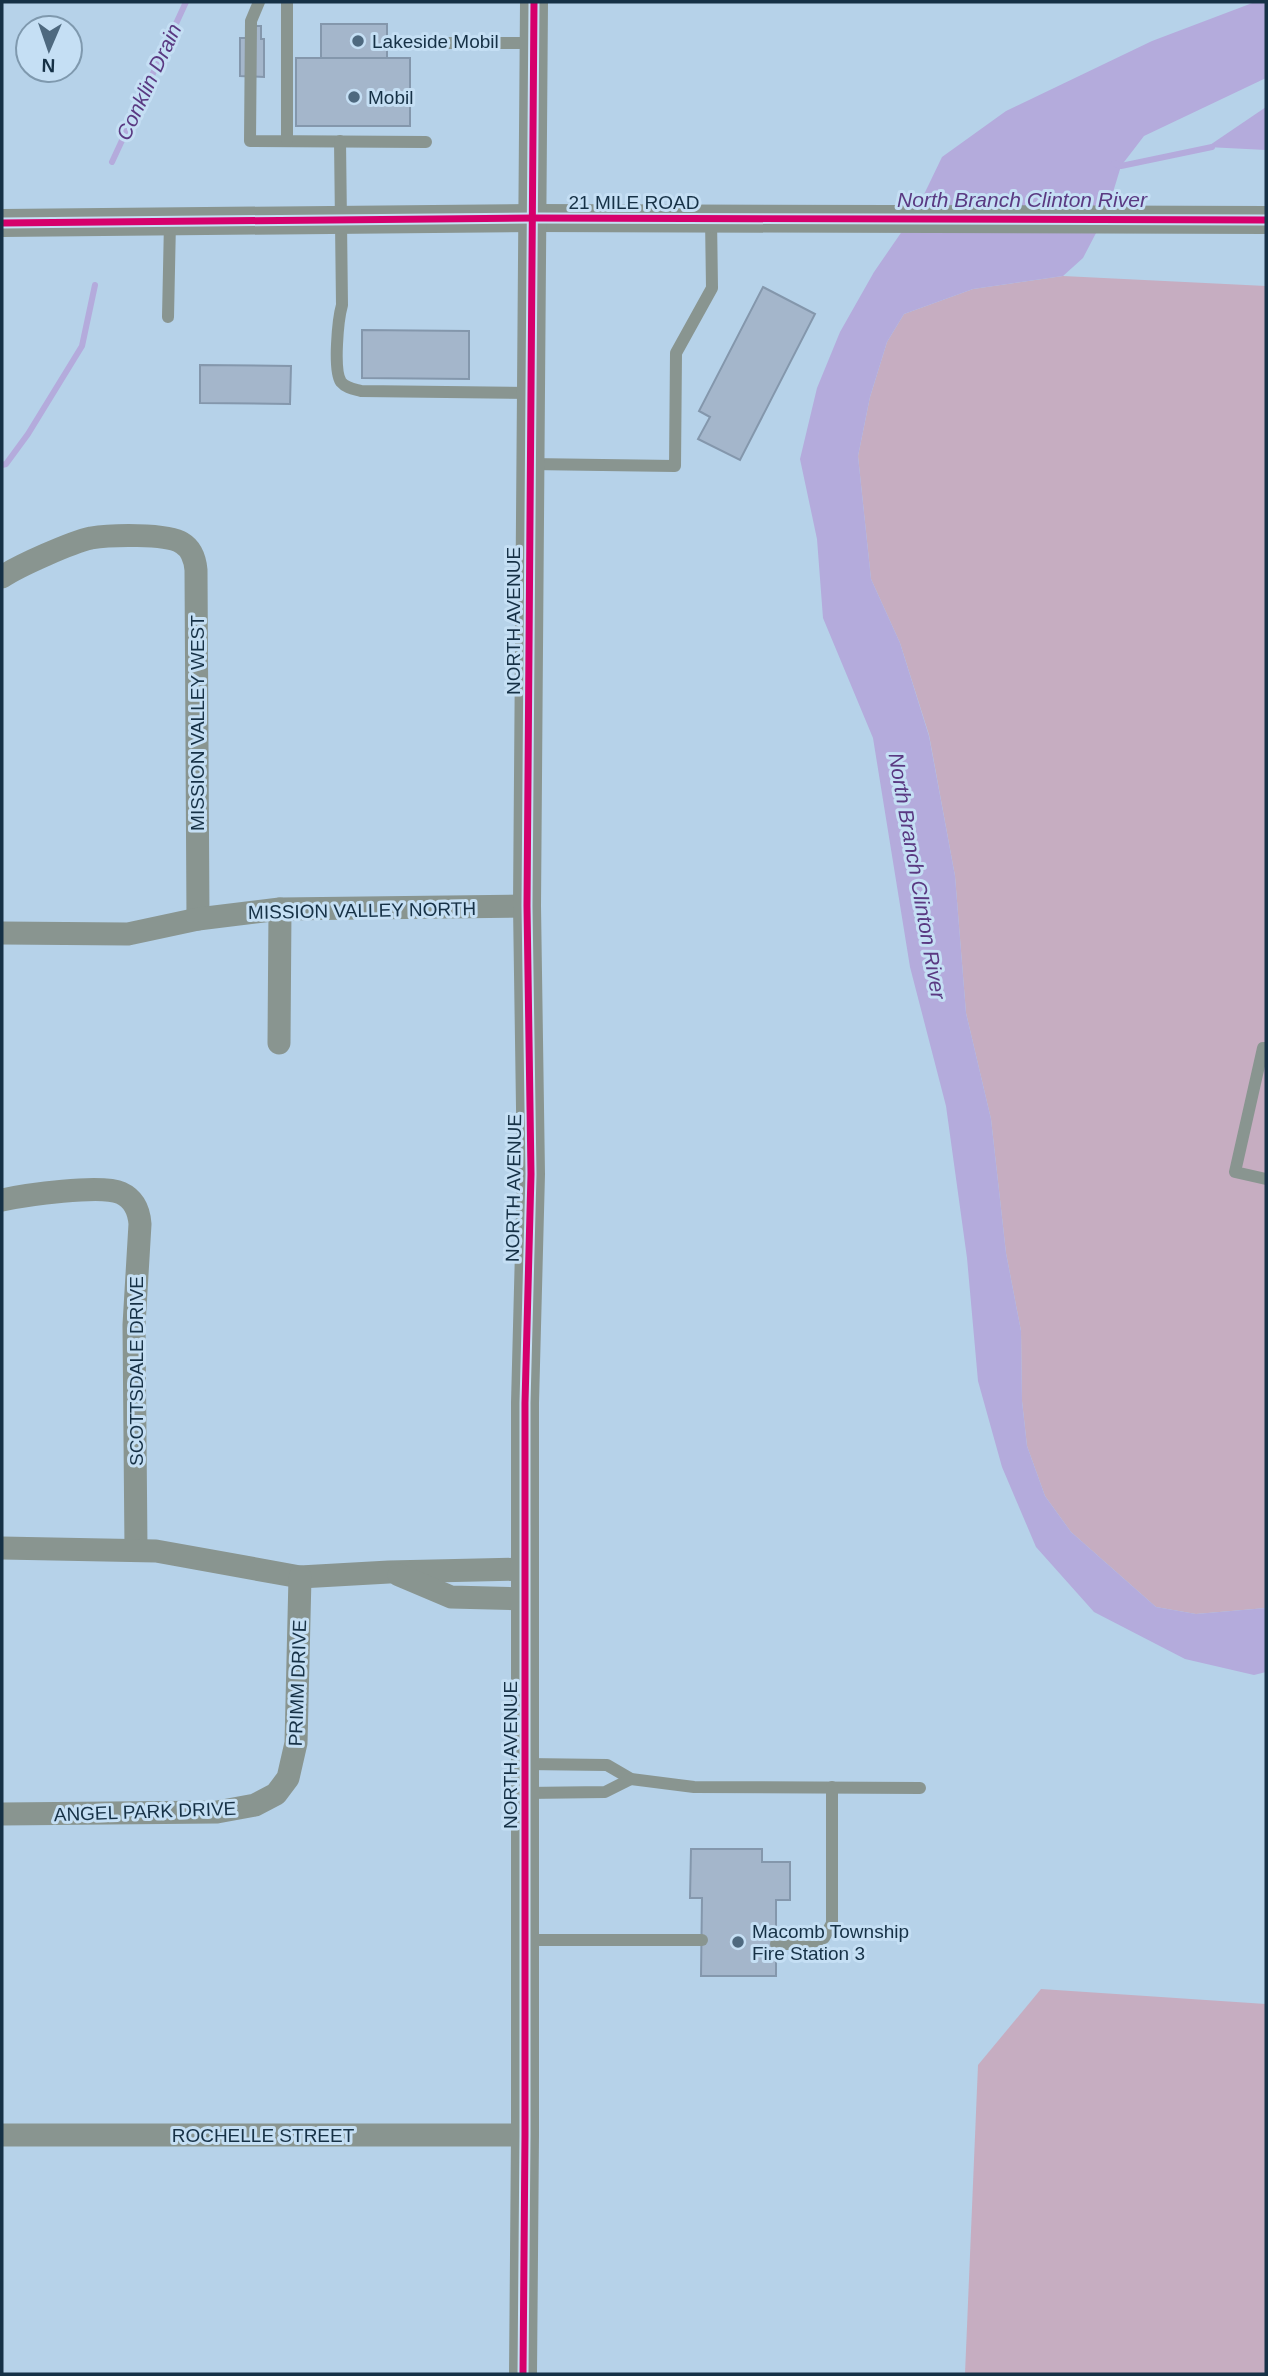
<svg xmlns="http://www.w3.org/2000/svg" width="1268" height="2376" viewBox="0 0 1268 2376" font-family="Helvetica,sans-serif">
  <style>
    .green { fill: #c6adc1 }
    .water { fill: #b4abdc }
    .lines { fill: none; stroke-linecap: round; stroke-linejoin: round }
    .stream { stroke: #b4abdc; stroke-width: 6 }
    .building { fill: #a4b6cb; stroke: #8497ac; stroke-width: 2 }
    .service { stroke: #899590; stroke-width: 12 }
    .minor { stroke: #899590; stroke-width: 23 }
    .tertiary { stroke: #899590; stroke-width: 28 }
    .cycleway-casing { stroke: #c5dff4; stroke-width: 11 }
    .cycleway { stroke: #d6006c; stroke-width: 7 }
    .poi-dot { fill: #4e697f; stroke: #c5dff4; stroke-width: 2.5 }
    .labels { text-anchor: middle; stroke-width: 6; stroke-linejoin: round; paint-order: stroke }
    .poi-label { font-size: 19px; fill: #163146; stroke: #c5dff4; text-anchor: start }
    .street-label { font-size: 19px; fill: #163146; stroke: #c5dff4 }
    .water-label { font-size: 21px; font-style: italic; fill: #5a3982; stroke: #c5dff4 }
  </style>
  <rect width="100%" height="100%" fill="#b6d2e9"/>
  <g class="green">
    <polygon points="1063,276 1266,286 1266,1608 1196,1614 1156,1607 1071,1532 1045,1496 1027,1446 1022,1401 1021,1331 1006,1253 991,1119 966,1013 955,876 929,735 900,643 871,579 858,456 870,397 887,342 904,314 973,289"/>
    <polygon points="1041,1989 1266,2004 1266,2374 965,2374 978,2065"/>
  </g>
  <g class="water">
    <polygon points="1255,2 1266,2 1266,78 1144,136 1121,166 1107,212 1083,258 1063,276 973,289 904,314 887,342 870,397 858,456 871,579 900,643 929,736 955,876 966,1013 991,1119 1006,1253 1021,1331 1022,1401 1027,1446 1045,1496 1071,1532 1156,1607 1196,1614 1266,1608 1266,1672 1254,1675 1185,1659 1094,1612 1036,1547 1002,1467 978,1381 967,1258 946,1106 910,967 873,738 823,618 817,539 800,459 817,388 840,332 874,272 916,211 942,157 1006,111 1152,41"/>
    <polygon points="1266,107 1266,150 1207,147"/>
  </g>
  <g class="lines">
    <g class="stream">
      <polyline points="112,162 186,2"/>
      <polyline points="1114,163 1121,166 1212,147"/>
      <polyline points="2,465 6,464 28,434 82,346 95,285"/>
    </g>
  </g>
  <g class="building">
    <rect x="321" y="24" width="66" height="34"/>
    <polygon points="247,26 261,26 261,39 264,39 264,77 240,76 240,38 247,38"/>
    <rect x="296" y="58" width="114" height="68"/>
    <polygon points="763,287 815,314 740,460 698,439 710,417 699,411"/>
    <polygon points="362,330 469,331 469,379 362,378"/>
    <polygon points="200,365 291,366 290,404 200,403"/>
    <polygon points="691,1849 762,1849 762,1862 790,1862 790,1900 776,1900 776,1976 701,1976 702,1898 690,1898"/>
  </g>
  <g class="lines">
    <g class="service">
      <polyline points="259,2 251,21 250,141 426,142"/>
      <polyline points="425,43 534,43"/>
      <polyline points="287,141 287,2"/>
      <path d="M340,141L342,305C338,319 333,370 341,382C346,388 354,389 361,391L531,393"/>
      <polyline points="168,317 170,222"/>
      <polyline points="530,464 675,466 676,353 712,288 711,218"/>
      <polyline points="1266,1048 1263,1048 1235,1172 1266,1179"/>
      <polyline points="526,1764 607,1765 631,1779 694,1787 920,1788"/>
      <polyline points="526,1793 605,1792 631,1779"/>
      <polyline points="525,1940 702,1940"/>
      <polyline points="776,1944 808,1944 824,1938 832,1923 832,1787"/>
    </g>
    <g class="minor">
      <path d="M2,577C18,566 72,542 91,538C109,535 167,533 182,543C192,549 195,559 196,570L198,919"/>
      <polyline points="2,933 128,934 198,919 280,909 527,906"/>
      <polyline points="279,1043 280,909"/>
      <path d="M2,1200C25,1195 101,1184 121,1193C134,1199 139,1210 140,1224L134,1325L136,1549"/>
      <polyline points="2,1548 156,1551 300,1577 389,1572 526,1569"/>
      <polyline points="399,1575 451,1597 526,1599"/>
      <polyline points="2,1814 217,1812 255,1805 276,1794 288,1778 296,1743 300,1577"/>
      <polyline points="2,2135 525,2135"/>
    </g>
    <g class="tertiary">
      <polyline points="2,223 533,218 1266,220"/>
      <polyline points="523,2374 525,2135 525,1403 531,1174 527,906 534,2"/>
    </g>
    <g class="cycleway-casing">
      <g id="cycleway">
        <polyline points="2,223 533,218 1266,220"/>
        <polyline points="523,2374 525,2135 525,1403 531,1174 527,906 534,2"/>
      </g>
    </g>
    <use href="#cycleway" class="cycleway"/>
  </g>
  <g class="poi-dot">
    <circle cx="358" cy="41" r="7"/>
    <circle cx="354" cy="97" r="7"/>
    <circle cx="738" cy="1942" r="7"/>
  </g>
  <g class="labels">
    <g class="poi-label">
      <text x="372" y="48">Lakeside Mobil</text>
      <text x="368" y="104">Mobil</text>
      <text x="752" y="1938">Macomb Township<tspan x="752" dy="22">Fire Station 3</tspan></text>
    </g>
    <g class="street-label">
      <text x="634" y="209">21 MILE ROAD</text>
      <text transform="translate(513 621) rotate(-90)" y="7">NORTH AVENUE</text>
      <text transform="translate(197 723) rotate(-90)" y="7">MISSION VALLEY WEST</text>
      <text transform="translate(362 910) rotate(-1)" y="7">MISSION VALLEY NORTH</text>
      <text transform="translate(513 1188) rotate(-89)" y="7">NORTH AVENUE</text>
      <text transform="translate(136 1371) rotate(-90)" y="7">SCOTTSDALE DRIVE</text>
      <text transform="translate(297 1683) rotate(-88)" y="7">PRIMM DRIVE</text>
      <text transform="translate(510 1755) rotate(-90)" y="7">NORTH AVENUE</text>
      <text transform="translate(145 1811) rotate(-2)" y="7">ANGEL PARK DRIVE</text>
      <text x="263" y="2142">ROCHELLE STREET</text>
    </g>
    <g class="water-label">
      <text transform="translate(149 82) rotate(-65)" y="7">Conklin Drain</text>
      <text x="1022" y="207">North Branch Clinton River</text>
      <text transform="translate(917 876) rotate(80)" y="7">North Branch Clinton River</text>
    </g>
  </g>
  <rect width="1268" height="2376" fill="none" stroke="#163146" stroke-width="7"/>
  <g transform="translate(49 49) rotate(182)"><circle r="33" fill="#c5dff4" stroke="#7f99ae" stroke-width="2"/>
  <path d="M0-5L12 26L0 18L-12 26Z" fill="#4e697f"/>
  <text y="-10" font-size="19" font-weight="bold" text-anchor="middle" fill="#163146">N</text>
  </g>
</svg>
